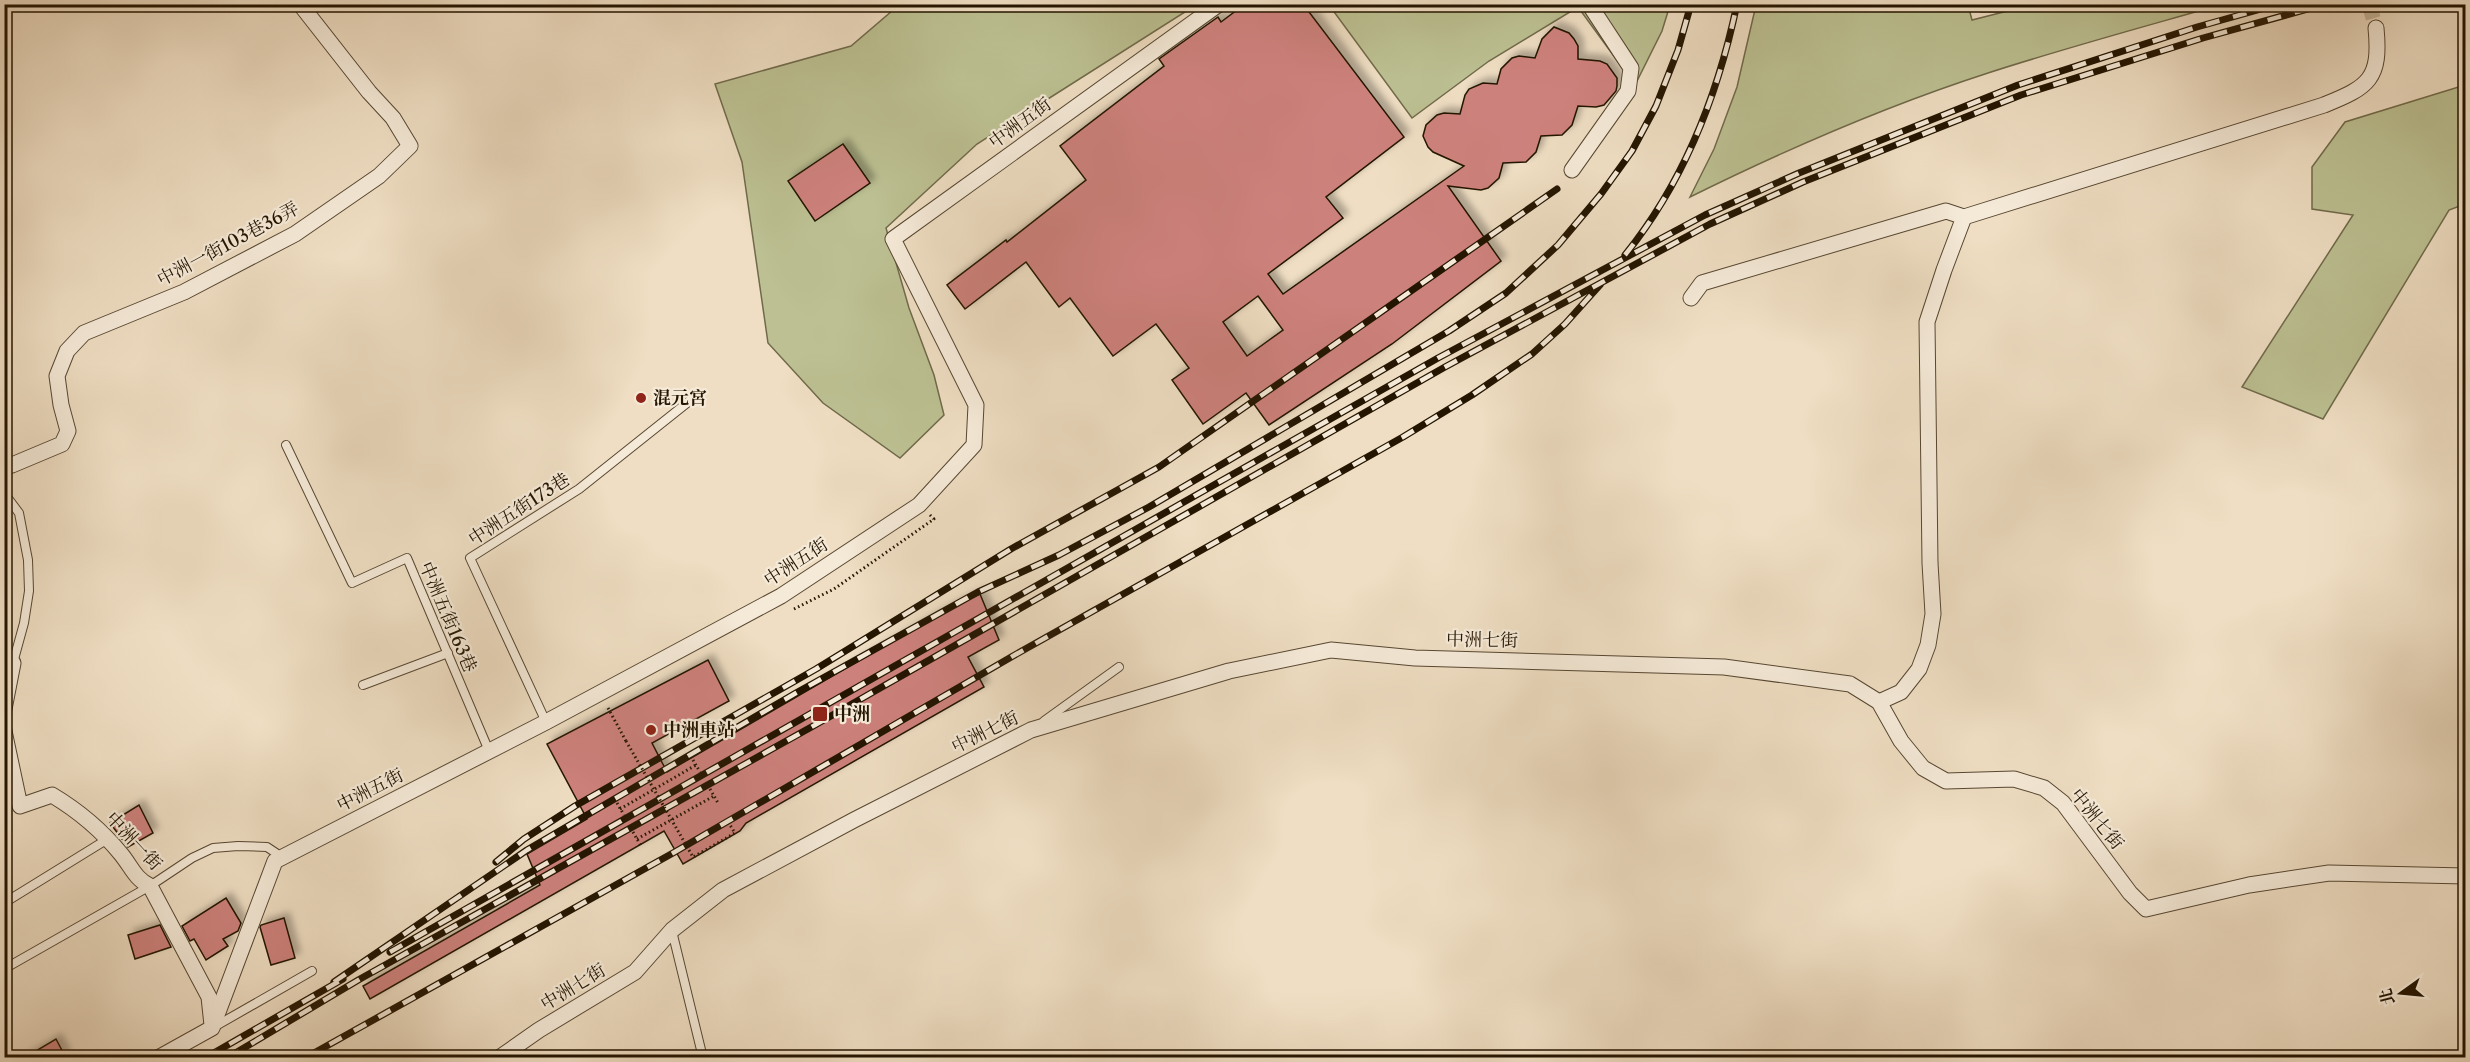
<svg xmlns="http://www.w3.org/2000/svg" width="2470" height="1062" viewBox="0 0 2470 1062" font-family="'Libre Caslon Text','Noto Serif TC',serif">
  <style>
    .green { fill: #bcc092; stroke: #706a4a; stroke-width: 1.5 }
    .building { fill: #cd817b; stroke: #241501; stroke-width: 1.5; fill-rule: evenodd; filter: url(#shadow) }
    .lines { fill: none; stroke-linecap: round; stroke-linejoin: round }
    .minor-tunnel { stroke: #c6b69c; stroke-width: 15; stroke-dasharray: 15 8; stroke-linecap: butt }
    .service-casing { stroke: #574732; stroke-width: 10 }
    .minor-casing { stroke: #574732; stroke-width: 17 }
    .path { stroke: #241501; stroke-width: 3; stroke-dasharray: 1.5 3; stroke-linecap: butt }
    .service { stroke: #f5ead8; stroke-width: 8 }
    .minor { stroke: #f5ead8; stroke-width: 15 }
    .rail-casing { stroke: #241501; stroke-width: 7 }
    .rail { stroke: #f5ead8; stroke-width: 4.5; stroke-dasharray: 14; stroke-linecap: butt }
    .path-bridge { stroke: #241501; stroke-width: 3; stroke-dasharray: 1.5 3; stroke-linecap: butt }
    .poi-dot { fill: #8f2418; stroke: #f5ead8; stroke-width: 2 }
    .labels { text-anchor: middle; stroke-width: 4.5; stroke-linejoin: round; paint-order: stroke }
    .street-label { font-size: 18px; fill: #241501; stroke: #f5ead8 }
    .poi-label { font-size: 18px; font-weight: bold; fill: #241501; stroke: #f5ead8; text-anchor: start }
  </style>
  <defs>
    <filter id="shadow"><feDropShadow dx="5.5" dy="-5.5" stdDeviation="3" flood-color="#0004"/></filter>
  </defs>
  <rect width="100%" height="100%" fill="#efdec3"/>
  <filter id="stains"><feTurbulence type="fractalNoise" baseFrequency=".00333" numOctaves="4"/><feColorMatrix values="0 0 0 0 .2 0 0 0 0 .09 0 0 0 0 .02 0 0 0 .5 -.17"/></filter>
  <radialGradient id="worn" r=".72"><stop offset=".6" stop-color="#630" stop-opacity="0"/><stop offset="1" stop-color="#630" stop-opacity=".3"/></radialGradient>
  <g class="green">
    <polygon points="899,5 1196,5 977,144 886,228 909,308 934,375 944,415 900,458 823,403 768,343 742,162 715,84 851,46"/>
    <polygon points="1329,5 1670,5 1662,31 1635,85 1578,7 1489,61 1412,118"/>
    <path d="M1756,5H1968L1972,20L2031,5H2220C2143,27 2065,48 1988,73C1886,106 1787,149 1690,197L1714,149L1737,87Z"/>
    <polygon points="2465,85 2465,204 2449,210 2323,419 2242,387 2353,215 2312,209 2312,167 2345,122"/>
  </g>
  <g class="building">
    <path d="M1245,4H1303L1404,137L1326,197L1343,218L1268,274L1283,294L1464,166L1433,152L1428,147L1423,136L1426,125L1437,115L1444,113L1460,114L1465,95L1469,89L1483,83L1497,84L1501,69L1512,58L1519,56L1535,58L1542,39L1554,27L1569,33L1574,39L1578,46V59L1600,61L1607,64L1617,78V86L1616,91L1604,105L1596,107L1578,106L1572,125L1562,135L1541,136L1536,152L1526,162L1503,163L1499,178L1488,188L1481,190L1448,186L1501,261L1392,344L1269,425L1246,393L1203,424L1172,380L1189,368L1156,324L1113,356L1070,298L1059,307L1026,262L965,309L947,285L1006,240L1007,242L1086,180L1060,146L1164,66L1159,59L1218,17L1221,22ZM1258,296L1283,330L1247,356L1223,322Z"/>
    <polygon points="843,144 870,183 815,221 788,181"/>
    <polygon points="980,594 999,640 968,657 984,687 746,823 740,831 683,864 664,831 370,999 363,986 540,885 527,854 587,819 547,744 708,660 729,701 652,743 667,772 953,606"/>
    <polygon points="139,805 153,833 128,847 110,823"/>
    <polygon points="226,898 241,923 238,931 223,939 228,946 206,960 194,939 190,941 182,926"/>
    <polygon points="284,918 295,958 271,965 260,927 261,925"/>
    <polygon points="160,925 171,947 135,959 128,935"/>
    <polygon points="56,1039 66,1058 24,1058"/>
  </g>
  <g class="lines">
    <polyline class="minor-tunnel" points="2369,4 2376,28"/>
    <g class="service-casing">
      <g id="service">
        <polyline points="286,445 352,583 407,558 489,751"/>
        <polyline points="4,493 19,513 28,560 29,591 24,623 13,663"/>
        <polyline points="363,685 448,653"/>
        <polyline points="1044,721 1119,667"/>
        <polyline points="546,722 470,558 579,489 697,395"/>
        <polyline points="4,903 106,840"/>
        <polyline points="672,931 703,1058"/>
        <polyline points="4,969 150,886 192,858 213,848 238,846 267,847 282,857"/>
        <polyline points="214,1027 312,971"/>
      </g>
    </g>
    <g class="minor-casing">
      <g id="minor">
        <polyline points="1981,4 1998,4"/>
        <polyline points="1572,170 1628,91 1631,68 1589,4"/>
        <polyline points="1691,298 1702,283 1946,211 1964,217"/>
        <polyline points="4,466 12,465 62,444 68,431 61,405 57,376 67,351 84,333 184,292 295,234 379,176 410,146 393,118 369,92 300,4"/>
        <polyline points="4,664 13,663 4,709"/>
        <path d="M1879,702L1901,692L1919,669L1928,645L1933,614L1930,563L1927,322L1944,270L1964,217L2324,105C2369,87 2381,79 2376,28"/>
        <path d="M4,731L20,806L52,795C77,810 103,832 121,854C131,866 135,879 150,886L209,997L212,1025"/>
        <polyline points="158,1058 212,1028 275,861 546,722 781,596 919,505 974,445 976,405 893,239 1219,4"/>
        <polyline points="499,1058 539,1030 635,972 672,930 723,890 854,820 1031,730 1229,671 1331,650 1415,658 1724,667 1850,684 1879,702 1901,741 1923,768 1946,781 2014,779 2044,788 2063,803 2130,893 2146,909 2249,885 2329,873 2466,876"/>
      </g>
    </g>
    <g class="path">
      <polyline points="794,609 834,589 934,519 930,515"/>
      <polyline points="608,708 626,741"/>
      <polyline points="693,760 700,772"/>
      <polyline points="710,789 718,803"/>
      <polyline points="617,803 624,815"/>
      <polyline points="620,809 696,765"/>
      <polyline points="633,832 641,846"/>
      <polyline points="637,839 714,796"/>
      <polyline points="702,852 735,833 730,825"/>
    </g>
    <use href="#service" class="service"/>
    <use href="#minor" class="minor"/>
    <g class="rail-casing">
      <g id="rail">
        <path d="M1625,255C1684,182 1718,95 1737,4"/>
        <polyline points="496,862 524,839 575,806 816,669 1011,549 1159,467 1557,189"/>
        <polyline points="390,952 1438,358 1705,215 1799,173 2018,85 2197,27 2279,4"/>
        <polyline points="334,982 527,850 796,693 978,592 1059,555 1149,507 1449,331 1506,293 1558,245 1601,194 1632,151 1656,106 1678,50 1691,4"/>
        <polyline points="205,1058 343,979"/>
        <polyline points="227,1058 360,979 815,725 1445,367 1710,224 1803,182 2021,95 2203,38 2326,4"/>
        <polyline points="305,1058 673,853 1013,656 1403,437 1472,395 1532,354 1565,324 1600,285"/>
      </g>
    </g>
    <use href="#rail" class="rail"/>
    <polyline class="path-bridge" points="626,741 693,857 702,852"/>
  </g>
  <g class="poi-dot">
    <circle cx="641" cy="398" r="6"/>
    <rect x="812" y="706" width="16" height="16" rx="3"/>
    <circle cx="651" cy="730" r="6"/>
  </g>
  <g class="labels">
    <g class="street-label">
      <text transform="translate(1020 123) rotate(-36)" y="6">中洲五街</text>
      <text transform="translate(228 244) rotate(-28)" y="6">中洲一街103巷36弄</text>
      <text transform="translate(519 509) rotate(-33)" y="6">中洲五街173巷</text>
      <text transform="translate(796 562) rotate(-33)" y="6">中洲五街</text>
      <text transform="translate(448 617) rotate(67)" y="6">中洲五街163巷</text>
      <text transform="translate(1482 640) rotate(1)" y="6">中洲七街</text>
      <text transform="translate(985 732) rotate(-26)" y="6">中洲七街</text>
      <text transform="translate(370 790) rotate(-27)" y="6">中洲五街</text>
      <text transform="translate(2097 819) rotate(51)" y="6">中洲七街</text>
      <text transform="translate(134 841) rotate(47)" y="6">中洲一街</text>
      <text transform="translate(573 987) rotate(-31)" y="6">中洲七街</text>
    </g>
    <g class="poi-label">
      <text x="653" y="404">混元宮</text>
      <text x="834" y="720">中洲</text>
      <text x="663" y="736">中洲車站</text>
    </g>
  </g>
  <rect width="2470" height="1062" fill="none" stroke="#efdec3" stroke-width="24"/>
  <rect x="6" y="6" width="2458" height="1050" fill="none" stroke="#241501" stroke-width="3"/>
  <rect x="12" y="12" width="2446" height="1038" fill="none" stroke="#241501" stroke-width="1.5"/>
  <g transform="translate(2401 993) rotate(255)" stroke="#f5ead8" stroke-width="4.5" paint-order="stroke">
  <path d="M0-4.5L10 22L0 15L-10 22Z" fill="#241501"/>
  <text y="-9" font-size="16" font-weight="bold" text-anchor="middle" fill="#241501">北</text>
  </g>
  <rect width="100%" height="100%" filter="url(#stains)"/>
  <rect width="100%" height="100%" fill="url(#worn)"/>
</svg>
